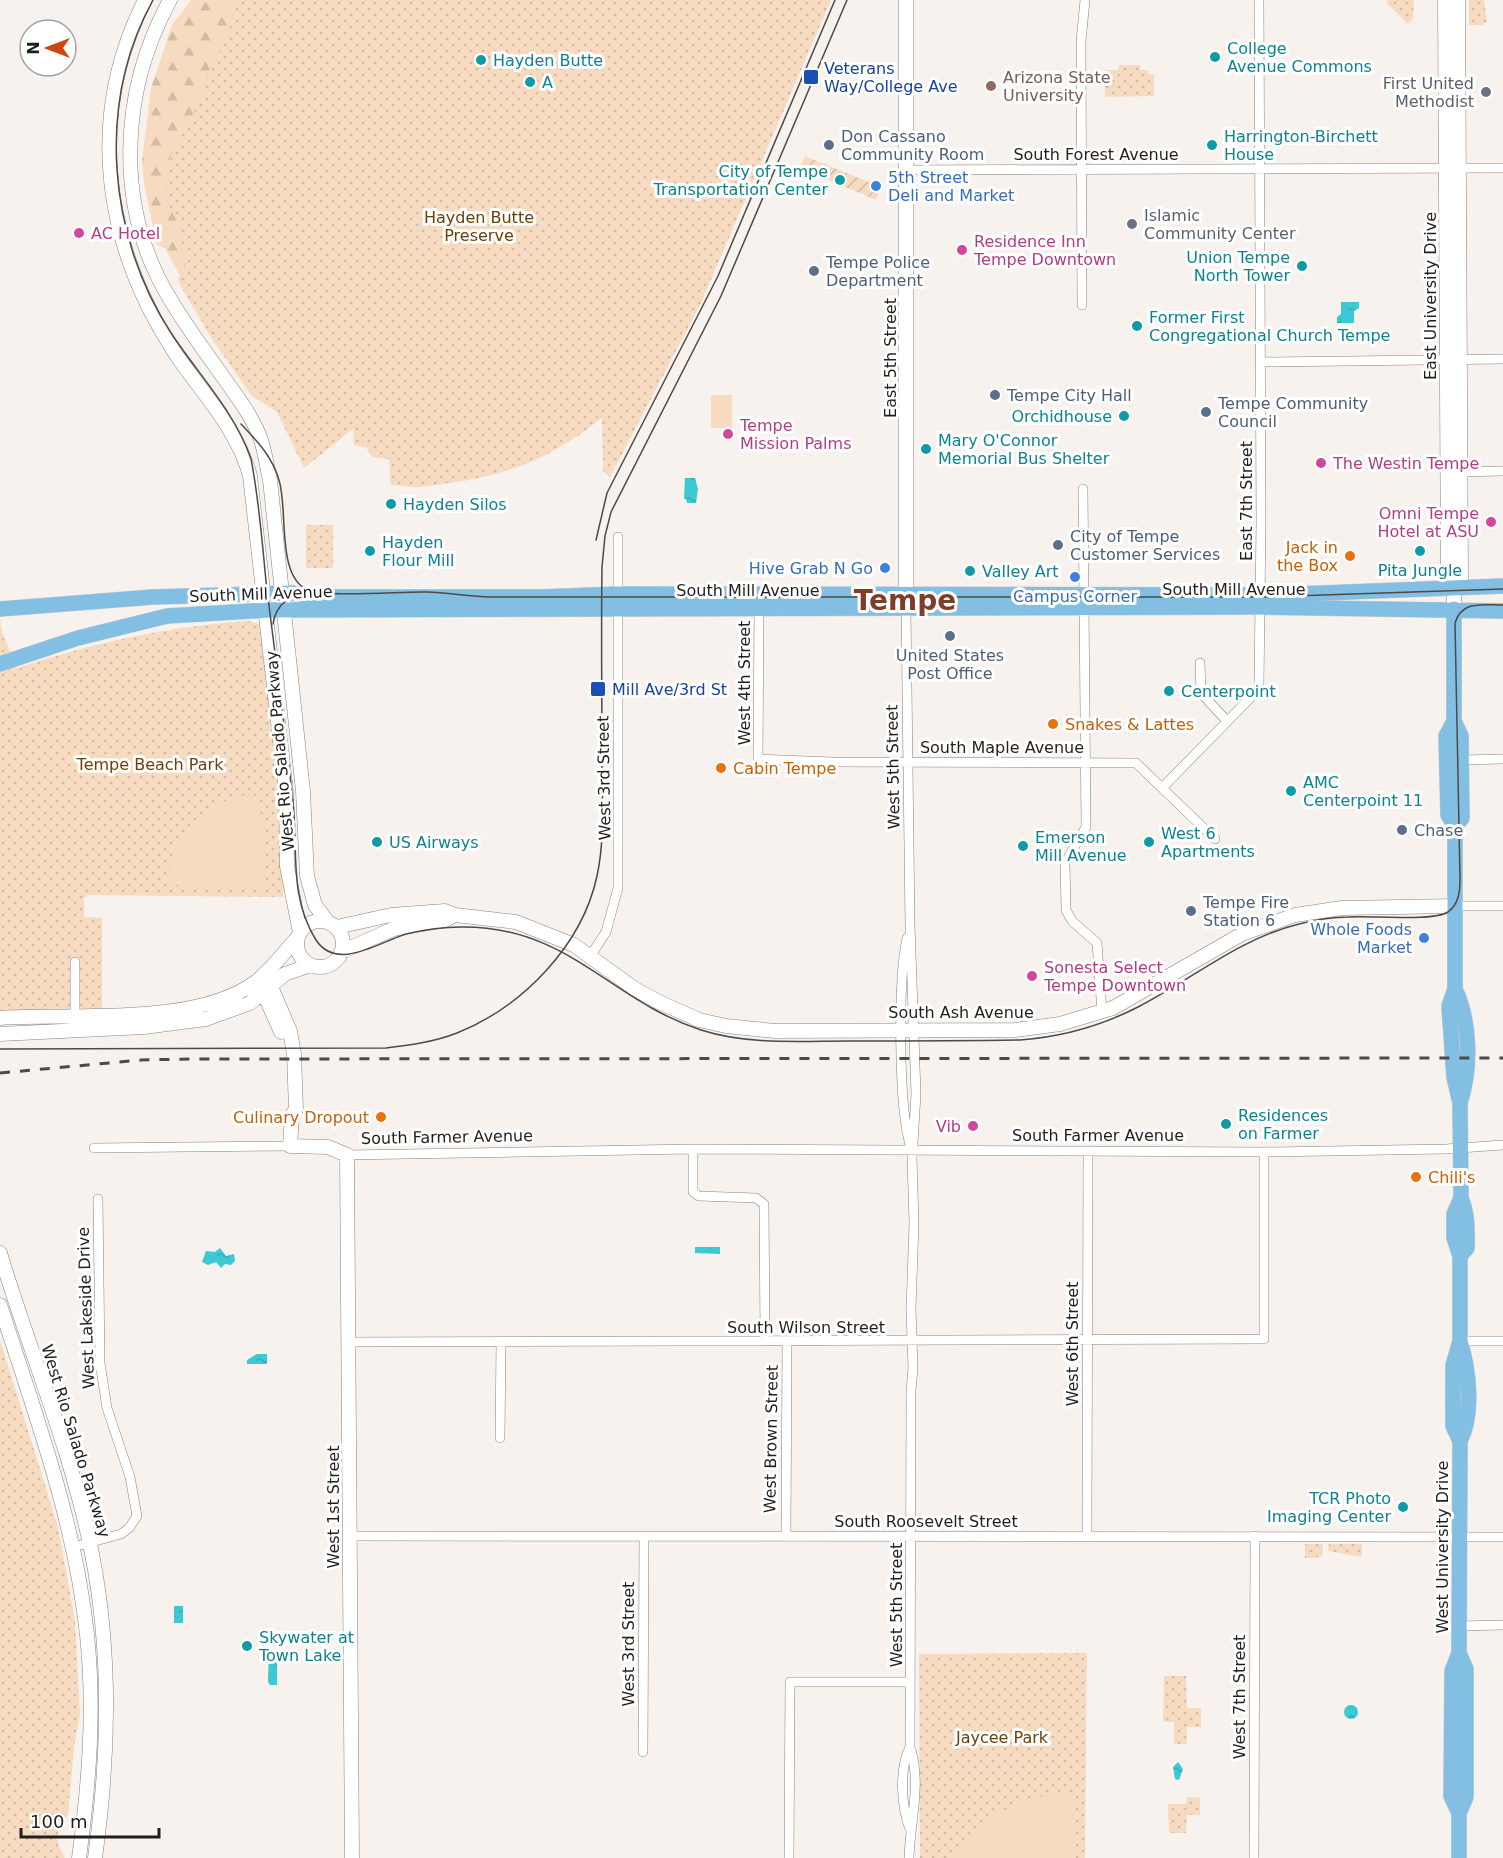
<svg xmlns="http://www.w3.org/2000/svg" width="1503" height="1858" font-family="'DejaVu Sans',sans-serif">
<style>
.grass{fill:url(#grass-dots)}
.forest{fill:url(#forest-firs)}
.garden{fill:url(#garden-furrows)}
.pitch{fill:#f6dbc0}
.water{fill:url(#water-ripples)}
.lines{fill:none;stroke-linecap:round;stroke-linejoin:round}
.street-casing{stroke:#88837f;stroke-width:10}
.secondary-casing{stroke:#88837f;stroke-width:15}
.primary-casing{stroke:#cececd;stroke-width:16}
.street{stroke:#fff;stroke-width:9}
.secondary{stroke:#fff;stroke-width:14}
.primary{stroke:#82bfe3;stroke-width:15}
.tram{stroke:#4d4a48;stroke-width:1.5}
.rail{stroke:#4d4a48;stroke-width:3;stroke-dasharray:10 10;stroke-linecap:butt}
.culture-dot{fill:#0f9aa8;stroke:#fff;stroke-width:2}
.transit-dot{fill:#1a4fb4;stroke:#fff;stroke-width:2}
.education-dot{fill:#8d6e63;stroke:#fff;stroke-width:2}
.worship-dot{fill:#6b7280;stroke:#fff;stroke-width:2}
.service-dot{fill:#5c6f8a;stroke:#fff;stroke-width:2}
.shop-dot{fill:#3f7fe0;stroke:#fff;stroke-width:2}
.hotel-dot{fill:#d1479c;stroke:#fff;stroke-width:2}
.food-dot{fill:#e8710a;stroke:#fff;stroke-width:2}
.labels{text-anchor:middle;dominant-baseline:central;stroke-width:6;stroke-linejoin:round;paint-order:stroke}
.culture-label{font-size:16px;fill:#0d838f;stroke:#fff;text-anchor:start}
.transit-label{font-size:16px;fill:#164399;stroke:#fff;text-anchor:start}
.education-label{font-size:16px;fill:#785e54;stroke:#fff;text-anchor:start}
.worship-label{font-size:16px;fill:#5b616d;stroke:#fff;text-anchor:end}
.service-label{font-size:16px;fill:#4e5e75;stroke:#fff;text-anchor:start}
.street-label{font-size:16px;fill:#211f1d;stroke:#fff}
.shop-label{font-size:16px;fill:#366cbe;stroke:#fff;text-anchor:end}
.park-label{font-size:16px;fill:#6b4007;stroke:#fff}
.hotel-label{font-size:16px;fill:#b23c85;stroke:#fff;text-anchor:start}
.food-label{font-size:16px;fill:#c56008;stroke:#fff;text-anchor:start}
.town-label{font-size:28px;font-weight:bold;fill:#803c26;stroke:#fff}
</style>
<defs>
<pattern id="grass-dots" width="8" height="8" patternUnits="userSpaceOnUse" patternTransform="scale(1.5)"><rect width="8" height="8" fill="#f6dbc0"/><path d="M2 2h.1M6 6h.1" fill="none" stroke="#d3bca5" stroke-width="1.8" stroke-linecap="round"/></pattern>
<pattern id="forest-firs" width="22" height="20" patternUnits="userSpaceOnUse" patternTransform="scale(1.5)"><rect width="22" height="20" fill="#f6dbc0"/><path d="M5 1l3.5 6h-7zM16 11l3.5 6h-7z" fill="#d3bca5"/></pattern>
<pattern id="garden-furrows" width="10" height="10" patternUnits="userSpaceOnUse" patternTransform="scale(1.5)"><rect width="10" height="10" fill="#f6dbc0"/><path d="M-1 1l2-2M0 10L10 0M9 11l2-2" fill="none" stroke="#d3bca5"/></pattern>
<pattern id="water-ripples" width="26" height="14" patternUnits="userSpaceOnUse" patternTransform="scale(1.5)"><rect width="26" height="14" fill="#3cc9d3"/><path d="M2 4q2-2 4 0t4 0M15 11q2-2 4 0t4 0" fill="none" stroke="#34acb5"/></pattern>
</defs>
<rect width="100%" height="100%" fill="#f7f2ed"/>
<!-- grass -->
<path class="grass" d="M193,0H831L701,303L610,477L603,471L602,418C542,466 494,479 419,487C410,488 400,485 391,485L389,459L372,457L366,447L354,445L353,429L304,468L277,412L252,396L212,339L180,285L178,278L181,275L148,185Z
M1387,0H1414L1413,18L1408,24L1387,3Z
M1469,0H1484L1487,21L1483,25H1469Z
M1119,65H1140V70H1148V74H1154V96L1105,97L1104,70H1118Z
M306,525H333V568H306Z
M0,618L2,632L17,668C94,643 169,626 249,621L261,625L282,788L283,897L87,895L84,899V917L102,918V1010L0,1014Z
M0,1340L58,1527L75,1621L80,1714L74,1747L68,1815L58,1829V1844L65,1858H0Z
M1305,1544H1323L1322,1557L1305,1558Z
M1329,1544H1362V1557L1328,1551Z
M1087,1653L1085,1858H920L919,1654Z
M1164,1676H1186L1187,1708H1201V1727H1187V1744H1174V1722H1163Z
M1187,1797L1200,1798V1815H1187L1186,1833H1169L1168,1804H1186Z"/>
<!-- forest -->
<path class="forest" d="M191,0H233L232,15L222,46L208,73L202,97L169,159L165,194L167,203L178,223L180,246L185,251V265L180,276L165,248L157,245L144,184L142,161L151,88L172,25Z"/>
<!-- garden -->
<path class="garden" d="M805,156L881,187L876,200L800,168Z"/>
<!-- pitch -->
<path class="pitch" d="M711,395H732V428H711Z
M245,795H255L263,821L264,885L258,890H194L169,883C171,835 199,805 245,795Z
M1044,1796H1072L1073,1858H955C979,1822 1001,1806 1044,1796Z"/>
<!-- water -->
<path class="water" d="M1341,302H1359V308L1354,311V323H1337V317L1341,314Z
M685,478H695L698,489L696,503H687L686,499H684Z
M695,1247H720V1254L695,1253Z
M220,1248L226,1256L234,1254L235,1261L231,1265L225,1264L221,1268L216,1262L208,1265L202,1262L206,1251L215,1252Z
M257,1354H267V1364H247V1360Z
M174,1606H183V1623H174Z
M269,1650H277V1685H270L268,1682Z
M1344 1712a7 7 0 1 1 14 0a7 7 0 1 1-14 0Z
M1178,1762L1183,1769L1179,1780L1175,1779L1173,1767Z"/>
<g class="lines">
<defs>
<path id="street" d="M905,170L1503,168
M1082,305L1081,41L1085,0
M1261,362L1503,359
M1460,472L1503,471
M1083,489L1086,827L1065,863L1066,910L1072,921L1097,943L1102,1012
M759,608L758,759L833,762L1136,763L1215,839
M906,608L910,925L916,1094L912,1159L914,1223L911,1309L913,1368L911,1391L910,1747C922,1783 910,1821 909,1858
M1200,663L1201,693L1226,720
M1462,760L1503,759
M1163,787L1256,692L1259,685L1261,522L1259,0
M1455,906H1503
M907,938C898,980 898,1108 911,1148
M591,955L606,932L618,888V537
M75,1020V962
M94,1148L290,1146
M693,1149V1192L699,1196L756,1198L764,1204L765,1341
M347,1155L693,1149L1264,1152L1446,1149L1503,1145
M1460,1341H1503
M349,1342L1264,1339V1152
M500,1438L501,1342
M349,1536L1503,1537
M1087,1536L1088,1152
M786,1537L787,1341
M73,1547L121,1534L129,1528L137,1516L130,1477L107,1408L100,1363L98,1199
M1459,1626L1503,1625
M643,1752L644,1537
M910,1829C901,1806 899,1769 910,1747
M789,1858L790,1682H910
M1254,1858L1255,1536"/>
<path id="secondary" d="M145,0C84,121 105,249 179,359C205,396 238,431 250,476L286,792L287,866L300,933
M170,0C120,92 114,207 170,299C186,326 205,352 224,378C237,397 253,417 261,440C265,452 267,467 270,480L303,791L307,876L315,905L327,921
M1445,0L1448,580L1454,589
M906,604V0
M1454,609V589L1461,579L1458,0
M297 944a23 23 0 1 1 46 0a23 23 0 1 1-46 0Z
M337,927L391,915L445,911L455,915L516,922L574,945L635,989L659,1002L699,1020L726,1026L775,1031L1015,1030L1060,1024L1113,1008L1242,934L1295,915L1342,908L1455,906
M341,952L393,929L445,920L455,915
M261,987L281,1032
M271,987L290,1031L294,1054L296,1109L292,1115L290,1146L328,1147L347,1155L352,1858
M0,1018C73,1013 197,1027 257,981C273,968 284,952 298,937
M0,1034L144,1027L206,1019L250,1003L285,974L311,965
M0,1253C30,1353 72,1451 92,1554C112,1655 109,1757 95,1858
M0,1305C35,1413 75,1521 87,1635C95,1710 89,1784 79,1858"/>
<path id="primary" d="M0,609L153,597L293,593L309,597H541L618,594L1270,595L1503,586
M1454,609V721L1446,736L1448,815L1455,826V989L1449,1006L1454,1077L1460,1103L1461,1198L1454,1214V1238L1460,1256V1341L1453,1365V1426L1460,1441L1459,1653L1452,1671L1451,1796L1459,1813
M0,664L78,638L167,616L270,610L1249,607L1503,611
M1454,721L1461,736L1462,818L1455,826
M1455,989C1471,1023 1471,1069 1460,1103
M1460,1256L1467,1248C1467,1229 1468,1215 1461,1198
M1460,1341C1469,1370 1474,1414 1460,1441
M1459,1858V1813L1466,1797V1669L1459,1653"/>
</defs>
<!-- street casing -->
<use href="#street" class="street-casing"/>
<!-- secondary casing -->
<use href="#secondary" class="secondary-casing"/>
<!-- primary casing -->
<use href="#primary" class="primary-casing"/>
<!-- street -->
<use href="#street" class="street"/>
<!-- secondary -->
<use href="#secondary" class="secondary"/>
<!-- primary -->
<use href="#primary" class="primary"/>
<!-- tram -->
<path class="tram" d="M153,0C96,104 108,236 171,333C198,374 235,412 251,459C259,499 262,541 266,581C275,655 285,728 293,802C298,850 289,897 316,940C337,972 379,942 406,934C423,930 442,927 461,927C569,926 609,1000 701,1030C748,1045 799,1041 848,1041C905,1041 963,1041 1020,1040C1061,1037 1101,1026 1138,1007C1193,979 1238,939 1299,924C1315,920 1332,917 1348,917C1370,915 1432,922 1448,912C1459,904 1460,891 1460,879L1455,623C1462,600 1483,605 1503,605
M241,424C257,441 272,456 279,480C288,508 277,571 304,588C322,599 401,591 427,592C448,593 469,596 491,597H1261L1503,589
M596,540L607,493L718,276L835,0
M273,624C276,603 292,593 313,593
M0,1049L386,1048C410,1045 434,1042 457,1033C522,1007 582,946 597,876C605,839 602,800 602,762C602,697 601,632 602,567L605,536L611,512L721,296L847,0"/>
<!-- rail -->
<path class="rail" d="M0,1073L141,1060L190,1059L1503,1058"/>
</g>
<!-- markers -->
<g class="culture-dot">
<circle cx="1215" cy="57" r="6"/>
<circle cx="481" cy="60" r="6"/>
<circle cx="530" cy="82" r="6"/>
<circle cx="1212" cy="145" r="6"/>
<circle cx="840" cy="180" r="6"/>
<circle cx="1302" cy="266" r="6"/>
<circle cx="1137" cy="326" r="6"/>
<circle cx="1124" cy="416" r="6"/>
<circle cx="926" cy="449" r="6"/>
<circle cx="391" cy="504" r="6"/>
<circle cx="370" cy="551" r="6"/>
<circle cx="1420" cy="551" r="6"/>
<circle cx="970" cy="571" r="6"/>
<circle cx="1169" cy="691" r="6"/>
<circle cx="1291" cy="791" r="6"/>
<circle cx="377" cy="842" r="6"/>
<circle cx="1149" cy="842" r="6"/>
<circle cx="1023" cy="846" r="6"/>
<circle cx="1226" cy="1124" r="6"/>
<circle cx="1403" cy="1507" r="6"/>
<circle cx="247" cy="1646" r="6"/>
</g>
<g class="transit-dot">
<rect x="803" y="69" width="16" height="16" rx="3"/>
<rect x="590" y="681" width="16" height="16" rx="3"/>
</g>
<circle class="education-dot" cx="991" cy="86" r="6"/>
<g class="worship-dot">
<circle cx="1486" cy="92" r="6"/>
<circle cx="1132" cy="224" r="6"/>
</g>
<g class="service-dot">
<circle cx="829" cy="145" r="6"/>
<circle cx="814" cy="271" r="6"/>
<circle cx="995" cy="395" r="6"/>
<circle cx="1206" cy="412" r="6"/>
<circle cx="1058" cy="545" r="6"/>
<circle cx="950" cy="636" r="6"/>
<circle cx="1402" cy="830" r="6"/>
<circle cx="1191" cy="911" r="6"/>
</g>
<g class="shop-dot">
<circle cx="876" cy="186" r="6"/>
<circle cx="885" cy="568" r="6"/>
<circle cx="1075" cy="577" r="6"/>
<circle cx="1424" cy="938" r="6"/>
</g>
<g class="hotel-dot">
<circle cx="79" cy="233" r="6"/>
<circle cx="962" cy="250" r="6"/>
<circle cx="728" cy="434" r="6"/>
<circle cx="1321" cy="463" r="6"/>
<circle cx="1491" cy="522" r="6"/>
<circle cx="1032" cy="976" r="6"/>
<circle cx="973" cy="1126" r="6"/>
</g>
<g class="food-dot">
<circle cx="1350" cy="556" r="6"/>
<circle cx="1053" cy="724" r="6"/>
<circle cx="721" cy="768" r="6"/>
<circle cx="381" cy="1117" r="6"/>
<circle cx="1416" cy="1177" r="6"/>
</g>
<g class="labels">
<!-- culture labels -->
<g class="culture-label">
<text x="1227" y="48">College<tspan x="1227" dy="18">Avenue Commons</tspan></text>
<text x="493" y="60">Hayden Butte</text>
<text x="542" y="82">A</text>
<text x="1224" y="136">Harrington-Birchett<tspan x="1224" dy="18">House</tspan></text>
<text x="828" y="171" text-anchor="end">City of Tempe<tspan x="828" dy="18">Transportation Center</tspan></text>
<text x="1290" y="257" text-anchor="end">Union Tempe<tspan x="1290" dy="18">North Tower</tspan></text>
<text x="1149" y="317">Former First<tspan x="1149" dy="18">Congregational Church Tempe</tspan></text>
<text x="1112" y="416" text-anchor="end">Orchidhouse</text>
<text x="938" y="440">Mary O'Connor<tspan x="938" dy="18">Memorial Bus Shelter</tspan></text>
<text x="403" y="504">Hayden Silos</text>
<text x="382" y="542">Hayden<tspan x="382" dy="18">Flour Mill</tspan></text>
<text x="1420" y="570" text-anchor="middle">Pita Jungle</text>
<text x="982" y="571">Valley Art</text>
<text x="1181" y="691">Centerpoint</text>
<text x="1303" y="782">AMC<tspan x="1303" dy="18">Centerpoint 11</tspan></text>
<text x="1161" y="833">West 6<tspan x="1161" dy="18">Apartments</tspan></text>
<text x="1035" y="837">Emerson<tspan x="1035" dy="18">Mill Avenue</tspan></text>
<text x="389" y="842">US Airways</text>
<text x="1238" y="1115">Residences<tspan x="1238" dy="18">on Farmer</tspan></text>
<text x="1391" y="1498" text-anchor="end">TCR Photo<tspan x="1391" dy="18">Imaging Center</tspan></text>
<text x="259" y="1637">Skywater at<tspan x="259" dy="18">Town Lake</tspan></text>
</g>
<!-- transit labels -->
<g class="transit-label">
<text x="824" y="68">Veterans<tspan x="824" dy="18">Way/College Ave</tspan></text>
<text x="612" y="689">Mill Ave/3rd St</text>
</g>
<!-- education labels -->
<g class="education-label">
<text x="1003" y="77">Arizona State<tspan x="1003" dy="18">University</tspan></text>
</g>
<!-- worship labels -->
<g class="worship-label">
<text x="1474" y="83">First United<tspan x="1474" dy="18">Methodist</tspan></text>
<text x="1144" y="215" text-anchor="start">Islamic<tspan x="1144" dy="18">Community Center</tspan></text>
</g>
<!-- service labels -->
<g class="service-label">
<text x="841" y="136">Don Cassano<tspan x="841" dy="18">Community Room</tspan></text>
<text x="826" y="262">Tempe Police<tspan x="826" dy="18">Department</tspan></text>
<text x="1007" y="395">Tempe City Hall</text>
<text x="1218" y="403">Tempe Community<tspan x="1218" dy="18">Council</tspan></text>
<text x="1070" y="536">City of Tempe<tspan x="1070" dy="18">Customer Services</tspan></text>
<text x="950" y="655" text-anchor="middle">United States<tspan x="950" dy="18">Post Office</tspan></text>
<text x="1414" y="830">Chase</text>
<text x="1203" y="902">Tempe Fire<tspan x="1203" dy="18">Station 6</tspan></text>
</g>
<!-- street labels -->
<g class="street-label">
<text x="1096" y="154">South Forest Avenue</text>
<text transform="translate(1430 296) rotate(-90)">East University Drive</text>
<text transform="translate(890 358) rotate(-90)">East 5th Street</text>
<text transform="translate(1246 501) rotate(-90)">East 7th Street</text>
<text x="1234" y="589">South Mill Avenue</text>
<text x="748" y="590">South Mill Avenue</text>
<text transform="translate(261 594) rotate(-2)">South Mill Avenue</text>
<text transform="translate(744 683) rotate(-90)">West 4th Street</text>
<text x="1002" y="747">South Maple Avenue</text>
<text transform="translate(280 751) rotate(-95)">West Rio Salado Parkway</text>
<text transform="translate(893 767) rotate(-91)">West 5th Street</text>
<text transform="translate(604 778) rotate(-91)">West 3rd Street</text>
<text x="961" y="1012">South Ash Avenue</text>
<text x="1098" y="1135">South Farmer Avenue</text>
<text transform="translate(447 1137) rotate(-1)">South Farmer Avenue</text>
<text transform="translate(86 1308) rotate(-92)">West Lakeside Drive</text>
<text x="806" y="1327">South Wilson Street</text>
<text transform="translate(1072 1344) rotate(-90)">West 6th Street</text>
<text transform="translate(771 1439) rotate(-89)">West Brown Street</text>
<text transform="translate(76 1441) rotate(73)">West Rio Salado Parkway</text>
<text transform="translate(333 1507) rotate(-90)">West 1st Street</text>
<text x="926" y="1521">South Roosevelt Street</text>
<text transform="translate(1442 1547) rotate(-90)">West University Drive</text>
<text transform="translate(896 1605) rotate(-90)">West 5th Street</text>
<text transform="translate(628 1644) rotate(-90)">West 3rd Street</text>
<text transform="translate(1239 1697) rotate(-90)">West 7th Street</text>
</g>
<!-- shop labels -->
<g class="shop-label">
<text x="888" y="177" text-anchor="start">5th Street<tspan x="888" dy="18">Deli and Market</tspan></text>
<text x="873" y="568">Hive Grab N Go</text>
<text x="1075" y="596" text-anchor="middle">Campus Corner</text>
<text x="1412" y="929">Whole Foods<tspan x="1412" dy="18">Market</tspan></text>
</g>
<!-- park labels -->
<g class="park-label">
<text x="479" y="217">Hayden Butte<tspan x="479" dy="18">Preserve</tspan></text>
<text x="150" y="764">Tempe Beach Park</text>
<text x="1002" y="1737">Jaycee Park</text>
</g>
<!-- hotel labels -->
<g class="hotel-label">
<text x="91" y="233">AC Hotel</text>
<text x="974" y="241">Residence Inn<tspan x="974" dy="18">Tempe Downtown</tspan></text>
<text x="740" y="425">Tempe<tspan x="740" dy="18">Mission Palms</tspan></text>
<text x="1333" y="463">The Westin Tempe</text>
<text x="1479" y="513" text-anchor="end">Omni Tempe<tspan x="1479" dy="18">Hotel at ASU</tspan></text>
<text x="1044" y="967">Sonesta Select<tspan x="1044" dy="18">Tempe Downtown</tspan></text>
<text x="961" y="1126" text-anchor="end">Vib</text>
</g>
<!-- food labels -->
<g class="food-label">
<text x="1338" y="547" text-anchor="end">Jack in<tspan x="1338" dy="18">the Box</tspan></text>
<text x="1065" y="724">Snakes &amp; Lattes</text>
<text x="733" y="768">Cabin Tempe</text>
<text x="369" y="1117" text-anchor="end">Culinary Dropout</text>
<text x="1428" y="1177">Chili's</text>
</g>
<!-- town labels -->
<g class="town-label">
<text x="905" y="600">Tempe</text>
</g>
</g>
<!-- north arrow -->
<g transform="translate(48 48) rotate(270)"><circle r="28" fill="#ffffff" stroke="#a6a5a5" stroke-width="1.5"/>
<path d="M0-4.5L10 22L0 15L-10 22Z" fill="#cc460f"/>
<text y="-9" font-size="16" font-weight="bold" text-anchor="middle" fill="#211f1d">N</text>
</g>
<!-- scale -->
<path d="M21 1828v9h138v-9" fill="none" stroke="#211f1d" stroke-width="3"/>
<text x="30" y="1828" font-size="18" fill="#211f1d" stroke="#ffffff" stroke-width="4.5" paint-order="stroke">100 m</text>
</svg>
